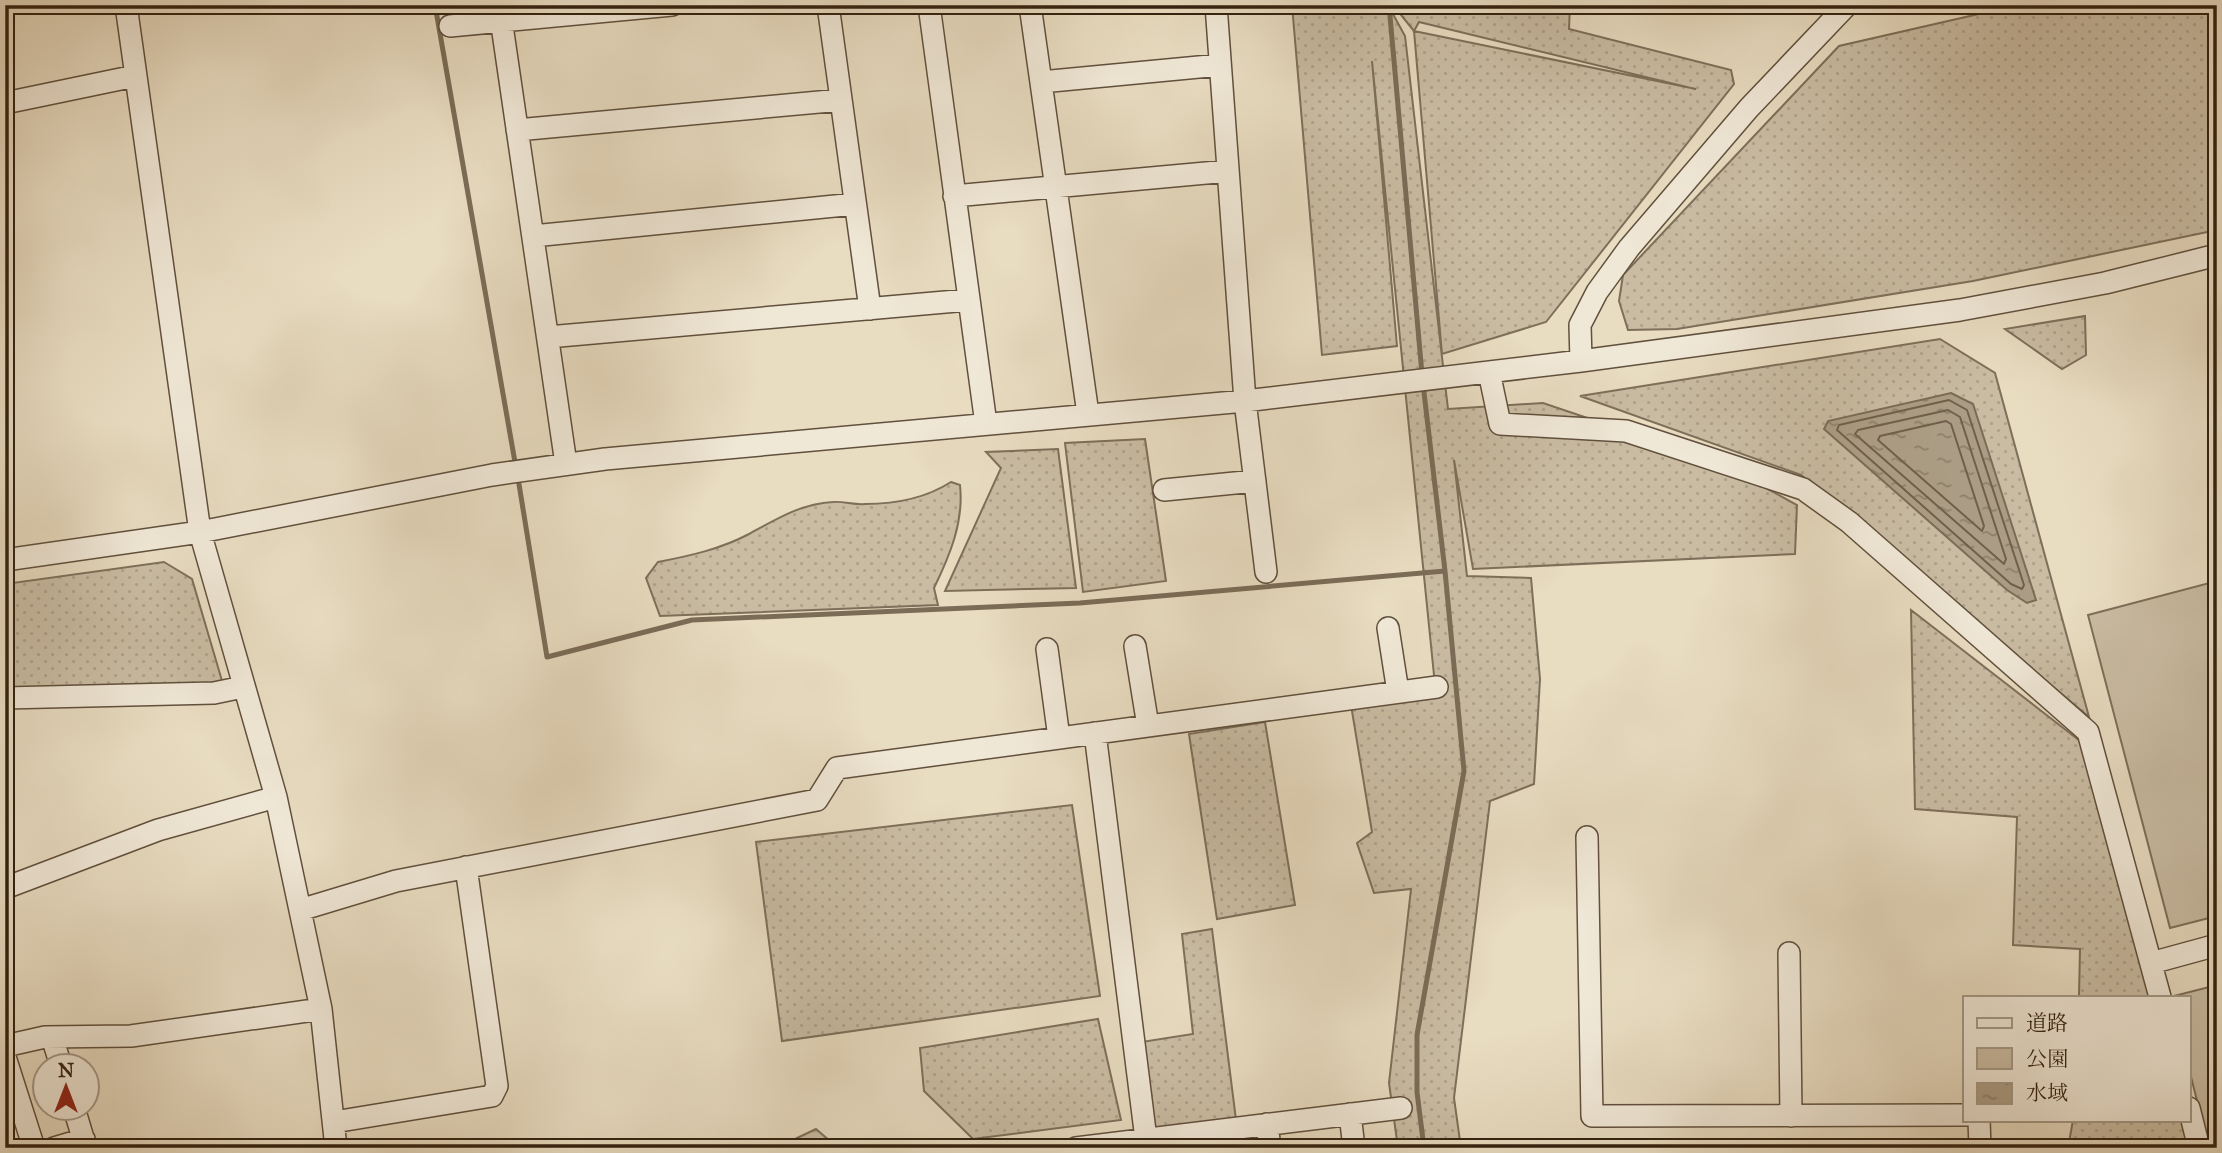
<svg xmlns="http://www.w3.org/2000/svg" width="2222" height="1153" font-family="'IM FELL Great Primer','Noto Serif JP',serif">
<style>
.grass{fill:url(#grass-dots);stroke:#7e6f5a;stroke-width:2;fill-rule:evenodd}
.forest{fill:url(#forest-firs);stroke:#7e6f5a;stroke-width:2}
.park{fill:#c9bca3;stroke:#7e6f5a;stroke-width:2}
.water{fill:url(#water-ripples);stroke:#7b6c57;stroke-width:2}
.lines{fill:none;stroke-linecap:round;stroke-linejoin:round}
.shore{stroke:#70604b;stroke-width:2}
.stream{stroke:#7b6c57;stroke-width:5}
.minor-casing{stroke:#61503d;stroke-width:24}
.minor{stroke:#f0e8d7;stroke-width:21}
</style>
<defs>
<pattern id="grass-dots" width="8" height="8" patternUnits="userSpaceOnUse" patternTransform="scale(1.75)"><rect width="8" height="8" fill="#c9bca3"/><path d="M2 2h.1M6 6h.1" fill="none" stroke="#ada18b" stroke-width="1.8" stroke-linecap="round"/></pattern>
<pattern id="forest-firs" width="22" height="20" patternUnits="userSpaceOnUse" patternTransform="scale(1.75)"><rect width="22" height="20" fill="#c9bca3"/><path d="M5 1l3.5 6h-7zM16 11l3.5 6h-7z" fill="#ada18b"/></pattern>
<pattern id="water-ripples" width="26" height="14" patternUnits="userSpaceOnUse" patternTransform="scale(1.75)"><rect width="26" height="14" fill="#ab9d85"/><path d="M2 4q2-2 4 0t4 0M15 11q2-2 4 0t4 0" fill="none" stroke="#8c806b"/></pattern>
</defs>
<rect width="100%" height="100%" fill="#e8dcc1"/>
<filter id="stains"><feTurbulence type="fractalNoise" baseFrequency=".00286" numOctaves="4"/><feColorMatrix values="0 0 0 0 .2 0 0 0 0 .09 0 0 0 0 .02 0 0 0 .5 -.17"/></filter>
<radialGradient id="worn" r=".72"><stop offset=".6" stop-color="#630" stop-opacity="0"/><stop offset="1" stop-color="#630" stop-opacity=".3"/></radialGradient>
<!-- grass -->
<path class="grass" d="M1292,5H1388L1405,36L1448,409L1543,403L1638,435L1764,487L1797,505L1795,554L1473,569L1454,460L1467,576L1531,578L1540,679L1534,784L1490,801L1454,1098L1461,1148H1398L1389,1083L1411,889L1374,893L1357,843L1372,832L1350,699L1436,695L1372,61L1397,346L1322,355Z
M1393,5H1570L1569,29L1731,70L1734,84L1546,322L1442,354L1414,31ZM1419,22L1695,89H1696L1414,31Z
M2018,5H2217V230L1973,281L1677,329L1628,330L1619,301L1623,275L1839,46Z
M2085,316L2086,355L2062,369L2005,329Z
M1940,339L1995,373L2089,717L1801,475L1580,396Z
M1145,439L1166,581L1083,592L1065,443Z
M1058,449L1076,588L945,591L1001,468L986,452Z
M951,482L960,485C964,522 950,555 934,588L938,605L660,616L646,578L658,562C689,556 721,549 749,534C777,519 800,504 833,502C843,501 854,505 865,504C895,504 926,498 951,482Z
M164,562L192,579L225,691L5,697V584Z
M1911,610L2080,741L2150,997H2079L2080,949L2013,945L2017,817L1915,809Z
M1265,722L1295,905L1217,919L1189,734Z
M1072,805L1100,996L782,1041L756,842Z
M1212,929L1236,1120L1150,1132L1135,1043L1193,1034L1182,934Z
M1098,1019L1121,1120L973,1139L924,1091L920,1048Z
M2073,1120H2183L2190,1148H2068Z"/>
<!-- forest -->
<path class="forest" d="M816,1129L838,1148H776Z"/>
<!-- park -->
<path class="park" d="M2217,581V916L2170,928L2088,615Z
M2217,985V1148H2209L2189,1069V997H2170Z"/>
<!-- water -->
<path class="water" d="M1951,393L1973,404L2036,600L2027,603L2007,590L1824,429L1828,421Z"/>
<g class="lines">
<!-- shore -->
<path class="shore" d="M1949,400L1967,410L2024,585L2022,589L2011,584L1837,430L1839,425Z
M1948,410L1960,417L2006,559L2004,564L1855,434L1858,430Z
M1946,421L1951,424L1984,526L1982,531L1878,440L1880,436Z"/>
<!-- stream -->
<path class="stream" d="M435,5L516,468
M1389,5L1422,374
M1423,384L1445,571L1464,771L1417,1035V1092L1424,1148
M518,478L547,657L692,620L1080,603L1445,571"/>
<defs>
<path id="minor" d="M126,5L200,532L276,797L321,1009L336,1148
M499,5L566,464
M828,5L870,309
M929,5L986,424
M1030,5L1088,414
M1216,5L1245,401L1266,572
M450,26L672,5
M1041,82L1220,65
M5,103L135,76
M517,130L841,100
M954,196L1228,171
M533,236L855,204
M548,337L968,300
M1581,361L1580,325L1597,292L1629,248L1749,108L1847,5
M1489,372L1500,424L1626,431L1803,489L1849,522L2088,732L2160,997
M1164,490L1255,481
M5,560L200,532L492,475L605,459L1245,401L1581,361L1960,310L2105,283L2217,255
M1388,628L1398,692
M1135,646L1148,726
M1047,649L1059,738
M5,698L214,693L243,687
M1095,733L1146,1139
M1587,837L1592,1116L1965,1115
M5,888L158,830L276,797
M300,910L396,881L817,800L837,768L1437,687
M1789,953L1791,1116
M2151,963L2217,945
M52,1037L61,1066
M5,1046L45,1037L131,1036L321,1009
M5,1057L34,1148
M74,1108L86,1148
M2189,1108L2199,1148
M1350,1114L1354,1148
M1979,1120L1980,1148
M334,1122L492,1096L497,1086L466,867
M1267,1124L1270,1148
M54,1148L84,1139
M1076,1148L1401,1108"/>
</defs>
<!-- minor casing -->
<use href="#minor" class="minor-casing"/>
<!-- minor -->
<use href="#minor" class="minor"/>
</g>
<!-- margin -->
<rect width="2222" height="1153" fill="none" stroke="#e8dcc1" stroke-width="28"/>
<rect x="7" y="7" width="2208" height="1139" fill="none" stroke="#342211" stroke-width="3.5"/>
<rect x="14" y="14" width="2194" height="1125" fill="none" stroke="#342211" stroke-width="2"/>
<!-- legend -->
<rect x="1963" y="996" width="228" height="126" fill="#f0e8d7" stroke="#a59988" stroke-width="2"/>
<rect x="1977" y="1018" width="35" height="10" fill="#f0e8d7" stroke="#a59988" stroke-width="2"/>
<text x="2026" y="1030" font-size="21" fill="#342211">道路</text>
<rect x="1977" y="1048" width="35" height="21" fill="#c9bca3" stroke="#a59988" stroke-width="2"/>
<text x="2026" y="1066" font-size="21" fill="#342211">公園</text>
<rect x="1977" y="1083" width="35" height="21" fill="url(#water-ripples)" stroke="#a59988" stroke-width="2"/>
<text x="2026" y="1100" font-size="21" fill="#342211">水域</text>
<!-- north arrow -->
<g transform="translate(66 1087)"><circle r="33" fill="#f0e8d7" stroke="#a59988" stroke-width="2"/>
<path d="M0-5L12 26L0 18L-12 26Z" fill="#8f2418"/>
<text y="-10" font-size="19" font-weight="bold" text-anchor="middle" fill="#342211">N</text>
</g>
<rect width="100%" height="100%" filter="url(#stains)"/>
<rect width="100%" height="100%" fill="url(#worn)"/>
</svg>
